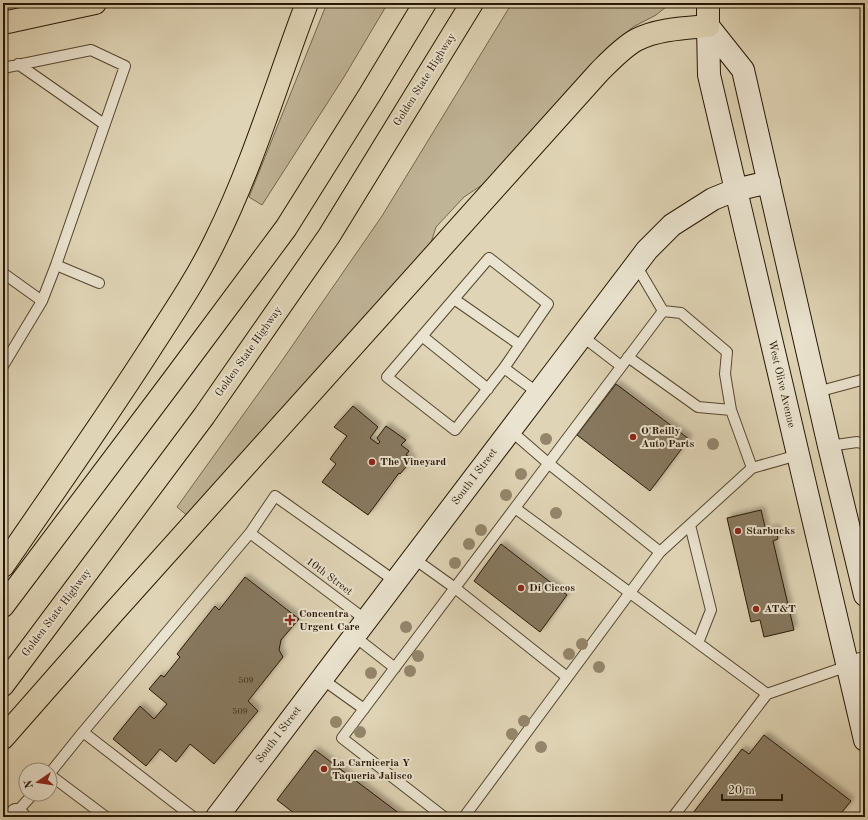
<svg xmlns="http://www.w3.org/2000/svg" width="868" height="820" font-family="'Old Standard TT',serif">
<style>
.green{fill:#c0b497;stroke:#74664e}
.building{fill:#877960;stroke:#281704;filter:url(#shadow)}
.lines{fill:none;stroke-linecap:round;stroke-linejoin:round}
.lane-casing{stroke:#564630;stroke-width:12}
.street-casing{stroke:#564630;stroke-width:22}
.secondary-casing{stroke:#281704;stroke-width:24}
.primary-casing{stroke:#281704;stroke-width:24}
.highway-casing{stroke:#281704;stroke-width:24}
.lane{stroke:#eae3cf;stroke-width:10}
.street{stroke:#eae3cf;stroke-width:20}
.secondary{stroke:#eae3cf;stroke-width:22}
.primary{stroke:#dfd4b5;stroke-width:22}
.highway{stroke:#dfd4b5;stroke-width:22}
.tree{fill:#94866c}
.poi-dot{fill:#8f2418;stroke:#eae3cf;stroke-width:1.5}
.labels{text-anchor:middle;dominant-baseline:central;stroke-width:4;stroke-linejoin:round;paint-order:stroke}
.number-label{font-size:9px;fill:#40301b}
.street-label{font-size:11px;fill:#281704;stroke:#eae3cf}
.poi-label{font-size:11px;font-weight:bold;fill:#281704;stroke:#eae3cf;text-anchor:start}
</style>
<defs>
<filter id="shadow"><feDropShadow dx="3.5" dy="-3.5" stdDeviation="2" flood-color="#0004"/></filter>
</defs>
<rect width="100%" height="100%" fill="#dfd4b5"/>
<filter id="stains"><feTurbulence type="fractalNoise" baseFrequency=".005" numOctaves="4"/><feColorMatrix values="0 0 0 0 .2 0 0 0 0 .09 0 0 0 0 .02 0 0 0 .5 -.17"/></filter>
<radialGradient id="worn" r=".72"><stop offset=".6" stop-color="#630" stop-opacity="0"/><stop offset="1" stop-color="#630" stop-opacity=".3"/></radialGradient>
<!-- green -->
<path class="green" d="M327,3H388L344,77L262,205L249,197Z
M512,3H671L656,15L633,27L609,48L497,175L464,197L436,227L429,249L189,517L177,507L281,362L382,216Z"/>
<!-- building -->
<path class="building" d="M616,384L689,439L650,491L577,435Z
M353,406L378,427L370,438L378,444L380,442L377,438L386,426L406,440L401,445L409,451L406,455L413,459L400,474L399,473L368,515L322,482L336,464L330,459L347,436L334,427Z
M761,510L766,531L776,528L778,539L773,541L794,630L764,637L760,620L751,622L727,518Z
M501,544L567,595L540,632L474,581Z
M245,577L299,619L281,640L279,650L283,657L248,701L258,711L214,764L190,744L176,762L160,749L146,766L113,739L140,706L154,719L167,704L149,689L161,675L164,677L180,657L177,654L215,606L219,610Z
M764,735L851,801L838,817H690L742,749L749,754Z
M315,750L404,817H299L277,800Z"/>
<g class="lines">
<defs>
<path id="lane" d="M18,64L104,124
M3,68L91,50L125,66L56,265L42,301L3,273
M56,265L99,283
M636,265L663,311
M454,299L520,345
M663,311L681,313L727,352L725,374L731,410L752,468
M422,336L488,389
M582,336L621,366
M628,357L698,407L731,410
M3,366L42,301
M504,368L548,304L489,258L387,377L455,430L504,368L538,393
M817,392L865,379
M510,430L548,463L660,552
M829,446L857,442L865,444
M515,508L767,694
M690,525L711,610L698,643
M413,558L455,588L567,677
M366,620L250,533L275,496L395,581
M354,636L395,668
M322,679L364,709
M83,732L250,533
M50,773L83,732L193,817
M50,775L106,817
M14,815L33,794
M444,817L342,738L663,311
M464,817L660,552L752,468L798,455
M673,817L767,694L848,666"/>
<path id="street" d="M848,666L865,662
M16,814L20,817"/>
<path id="secondary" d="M708,26L709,75L865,740
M708,26L743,70L829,446L865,595
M217,817L647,250L672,225L713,199L735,190L769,182"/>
<path id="primary" d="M708,3V26
M3,23L95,3"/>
<path id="highway" d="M3,566C53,493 104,421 152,346C174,312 197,278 215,241C253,165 277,82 307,3
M3,606L173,380L286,228L370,94L425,3
M3,685L204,416L329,236L472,3
M3,738L113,613L599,72C610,61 622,48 636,40C657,29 685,28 708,26"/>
</defs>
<!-- lane casing -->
<use href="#lane" class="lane-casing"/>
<!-- street casing -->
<use href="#street" class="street-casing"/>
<!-- secondary casing -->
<use href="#secondary" class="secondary-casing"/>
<!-- primary casing -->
<use href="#primary" class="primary-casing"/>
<!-- highway casing -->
<use href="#highway" class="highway-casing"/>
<!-- lane -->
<use href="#lane" class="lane"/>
<!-- street -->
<use href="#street" class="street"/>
<!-- secondary -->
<use href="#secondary" class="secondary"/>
<!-- primary -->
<use href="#primary" class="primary"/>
<!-- highway -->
<use href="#highway" class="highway"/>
</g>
<!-- trees -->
<g class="tree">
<circle cx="546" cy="439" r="6"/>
<circle cx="713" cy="444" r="6"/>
<circle cx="521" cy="474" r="6"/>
<circle cx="506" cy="495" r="6"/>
<circle cx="556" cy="513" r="6"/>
<circle cx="481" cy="530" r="6"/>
<circle cx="469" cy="544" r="6"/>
<circle cx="455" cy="563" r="6"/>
<circle cx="406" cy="627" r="6"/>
<circle cx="582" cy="644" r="6"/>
<circle cx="569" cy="654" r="6"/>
<circle cx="418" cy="656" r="6"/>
<circle cx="599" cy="667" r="6"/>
<circle cx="410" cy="671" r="6"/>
<circle cx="371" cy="673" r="6"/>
<circle cx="524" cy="721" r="6"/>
<circle cx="336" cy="722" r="6"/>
<circle cx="360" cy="732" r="6"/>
<circle cx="512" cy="734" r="6"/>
<circle cx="541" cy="747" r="6"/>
</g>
<!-- markers -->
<g class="poi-dot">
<circle cx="633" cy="437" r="4"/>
<circle cx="372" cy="462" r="4"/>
<circle cx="738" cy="531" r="4"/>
<circle cx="521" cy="588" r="4"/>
<circle cx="756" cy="609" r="4"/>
<path d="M288 614h4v4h4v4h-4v4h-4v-4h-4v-4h4z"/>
<circle cx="324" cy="769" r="4"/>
</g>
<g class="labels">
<!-- number labels -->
<g class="number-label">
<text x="246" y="680">509</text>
<text x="240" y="711">509</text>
</g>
<!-- street labels -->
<g class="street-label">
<text transform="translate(425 80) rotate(-58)">Golden State Highway</text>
<text transform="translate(249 352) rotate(-55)">Golden State Highway</text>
<text transform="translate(781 384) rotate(77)">West Olive Avenue</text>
<text transform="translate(475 477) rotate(-53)">South I Street</text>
<text transform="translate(329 577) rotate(37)">10th Street</text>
<text transform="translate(57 613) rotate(-53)">Golden State Highway</text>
<text transform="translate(279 735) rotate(-53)">South I Street</text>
</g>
<!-- poi labels -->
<g class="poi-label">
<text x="641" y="431">O'Reilly<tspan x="641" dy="13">Auto Parts</tspan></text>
<text x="380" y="462">The Vineyard</text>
<text x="746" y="531">Starbucks</text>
<text x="529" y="588">Di Ciccos</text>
<text x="764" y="609">AT&amp;T</text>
<text x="299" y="614">Concentra<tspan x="299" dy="13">Urgent Care</tspan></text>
<text x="332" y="763">La Carniceria Y<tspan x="332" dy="13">Taqueria Jalisco</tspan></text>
</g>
</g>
<!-- margin -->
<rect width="868" height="820" fill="none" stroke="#dfd4b5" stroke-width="16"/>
<rect x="4" y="4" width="860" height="812" fill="none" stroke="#281704" stroke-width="2"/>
<rect x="8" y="8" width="852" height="804" fill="none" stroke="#281704"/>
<!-- north arrow -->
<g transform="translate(38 782) rotate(257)"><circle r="19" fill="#eae3cf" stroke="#9c917e"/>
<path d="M0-3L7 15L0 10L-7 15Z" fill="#8f2418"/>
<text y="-6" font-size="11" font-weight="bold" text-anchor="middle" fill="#281704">N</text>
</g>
<!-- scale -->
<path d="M722 794v6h60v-6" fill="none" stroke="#281704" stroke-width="2"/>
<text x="728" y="794" font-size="12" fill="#281704" stroke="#eae3cf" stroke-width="3" paint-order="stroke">20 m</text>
<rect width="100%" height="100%" filter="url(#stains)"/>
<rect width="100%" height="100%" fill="url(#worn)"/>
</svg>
